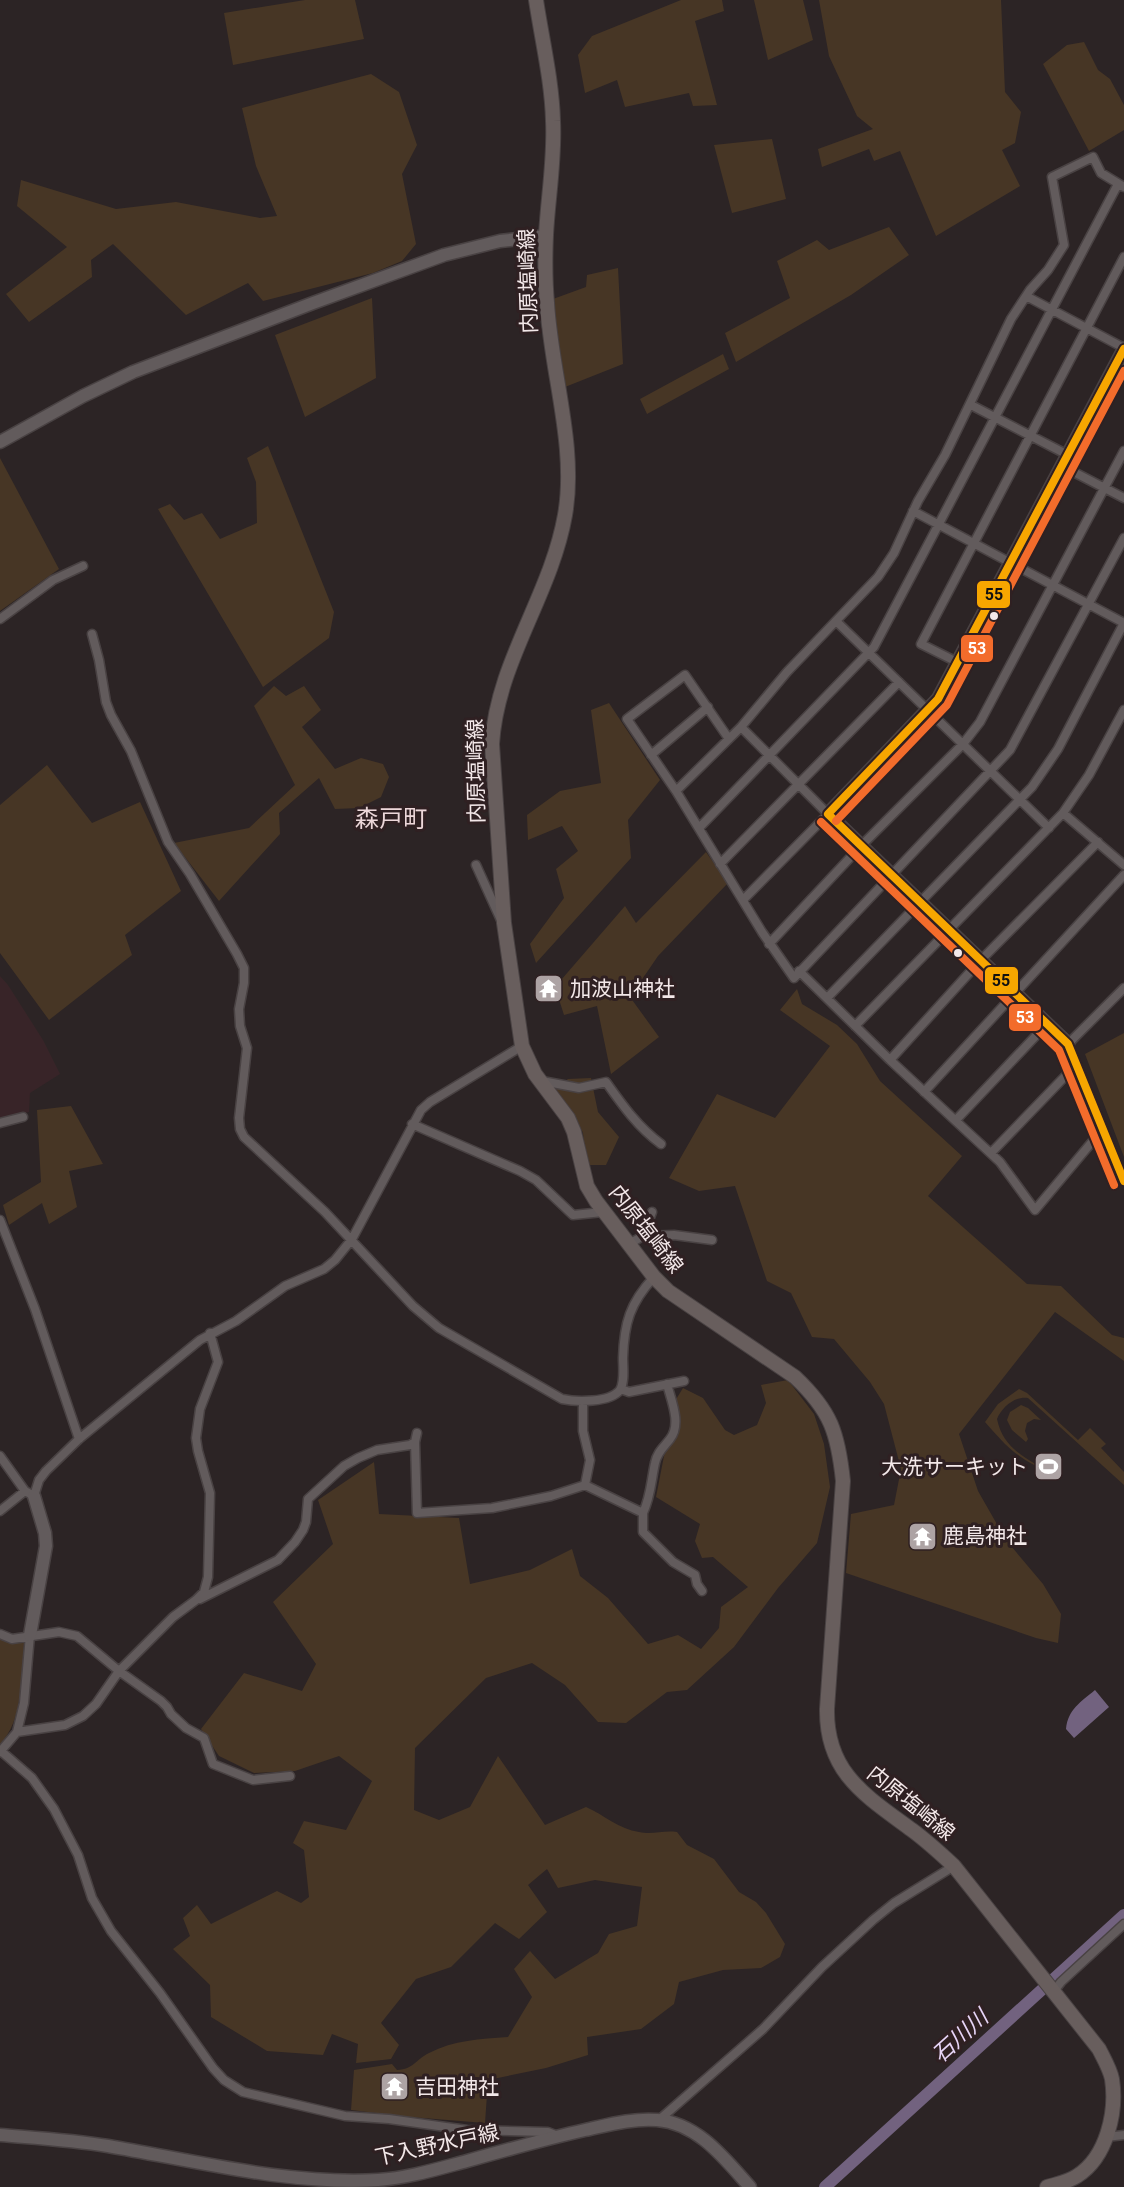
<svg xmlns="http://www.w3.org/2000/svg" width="1124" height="2187" font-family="Roboto,'Noto Sans JP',sans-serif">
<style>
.built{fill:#382428}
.green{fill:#473625}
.water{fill:#72627f}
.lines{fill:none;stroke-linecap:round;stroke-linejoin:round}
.river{stroke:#72627f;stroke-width:12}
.street-casing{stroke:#494243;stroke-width:11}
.secondary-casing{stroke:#494243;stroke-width:15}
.primary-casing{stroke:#494243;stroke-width:16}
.street{stroke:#625b5c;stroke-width:8}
.secondary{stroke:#625b5c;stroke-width:12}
.primary{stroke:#685e5d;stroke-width:14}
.bus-1-casing{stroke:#2f2022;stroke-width:12}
.bus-2-casing{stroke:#2f2022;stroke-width:12}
.bus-1{stroke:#f7a600;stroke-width:8}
.bus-2{stroke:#f36c2b;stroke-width:8}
.bus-dot{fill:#f3e8e9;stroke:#2f2022;stroke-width:2}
.labels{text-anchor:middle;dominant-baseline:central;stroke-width:6;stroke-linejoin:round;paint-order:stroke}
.street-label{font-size:21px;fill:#f3e8e9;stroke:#2f2022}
.poi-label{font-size:21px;fill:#f3e8e9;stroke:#2f2022;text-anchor:start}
.water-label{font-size:22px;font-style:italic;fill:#e7d5f7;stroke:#2f2022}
.quarter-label{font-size:24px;fill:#ecd7d9;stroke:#2f2022}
.line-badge{stroke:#2f2022;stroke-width:2}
.badge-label{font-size:16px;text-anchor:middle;font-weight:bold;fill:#fff}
.pale-badge-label{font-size:16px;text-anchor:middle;font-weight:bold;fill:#111}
</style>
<rect width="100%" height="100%" fill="#2c2425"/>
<!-- built -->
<path class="built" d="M0,976L8,985L43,1040L60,1074L30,1093L29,1112L0,1118Z"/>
<!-- green -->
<path class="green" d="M305,0H355L364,39L233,65L224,13Z
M681,0H722L724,11L695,21L717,105L693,106L689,93L625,107L617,80L585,93L578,55L592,36Z
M754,0H803L813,40L768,60Z
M819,0H1001L1005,92L1021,112L1015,143L1002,150L1020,186L936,236L900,151L874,161L869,149L822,167L818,149L873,129L857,116L829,56Z
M1084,42L1098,70L1110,79L1124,105V130L1089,151L1043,64L1067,45Z
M371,74L399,92L417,145L402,174L416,244L402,261L373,273L263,301L248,283L186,315L113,244L91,260L92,277L29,322L6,294L67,247L17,206L21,180L116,209L176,202L260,218L277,216L256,166L242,108Z
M772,139L786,199L732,213L714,145Z
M889,227L909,255L851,295L736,362L725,333L790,298L777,261L817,240L829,250Z
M618,268L623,364L565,387L551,321L553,299L586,287L587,275Z
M372,298L376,378L305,417L275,335Z
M723,354L729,369L647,414L640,399Z
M268,446L334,612L329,638L263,687L158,509L170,504L184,520L202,513L220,539L257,523L256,482L247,458Z
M0,458L59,569L0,611Z
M274,686L286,696L304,686L321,710L302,727L335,769L361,758L383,764L389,777L381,797L359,808L335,809L319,778L279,813L280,834L219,901L174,843L249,828L295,785L254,706Z
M609,703L660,780L628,820L631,858L536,963L530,944L564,898L556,869L578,851L562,826L528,840L527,815L560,791L601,783L591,710Z
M47,765L92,823L140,802L181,891L125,935L132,955L49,1020L0,953V805Z
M706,852L728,883L658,956L630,997L659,1037L611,1074L597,1006L564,1015L555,987L625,906L636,923Z
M797,989L802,1004L837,1025L857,1044L880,1081L962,1156L928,1196L1027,1284L1061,1286L1112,1335L1124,1338V1361L1055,1312L959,1434L978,1491L1006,1540L1043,1584L1061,1614L1058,1643L1036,1638L846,1573L851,1514L894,1505L901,1469L884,1404L870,1382L834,1339L812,1337L791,1293L767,1281L735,1186L699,1191L669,1178L717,1094L775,1118L830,1046L780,1010Z
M1124,1033V1157L1085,1054Z
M591,1078L598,1112L619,1137L606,1165H586L583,1133L574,1114L555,1088L568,1079Z
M71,1106L103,1164L69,1171L77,1207L49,1224L42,1203L9,1225L3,1205L41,1182L37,1110Z
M788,1380L814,1414L824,1444L830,1487L817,1543L778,1588L734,1647L687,1690L667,1692L626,1723L598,1722L565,1685L532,1663L486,1678L415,1748L414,1810L439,1820L470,1807L498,1756L545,1825L586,1807C604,1815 619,1829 639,1832C653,1835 663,1830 677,1832L687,1845L714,1859L739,1892L756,1902L766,1913L785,1944L780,1957L761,1968L723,1970L679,1982L674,2004L641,2029L587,2037L588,2055L546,2068L488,2080L485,2123L410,2117L351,2110L354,2070L392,2064L397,2070C414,2069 415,2060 429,2053C454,2040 480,2039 508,2037L532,1997L514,1969L530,1951L555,1979L598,1953L609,1934L637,1926L642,1887L595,1880L558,1888L547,1869L528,1885L547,1912L519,1939L495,1923L451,1967L416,1979L381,2023L399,2045L391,2059L356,2063L358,2044L332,2034L323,2055L267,2051L211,2017L210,1985L173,1949L190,1936L183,1918L197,1905L211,1924L277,1891L301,1903L309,1897L304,1850L293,1843L304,1821L346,1830L372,1781L339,1756L295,1771L254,1773L219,1756L201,1729L244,1673L302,1691L316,1664L273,1602L333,1544L318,1500L374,1462L379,1514L459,1518L470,1584L530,1570L572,1549L580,1576L608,1598L648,1644L678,1635L701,1649L719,1628L721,1607L748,1587L713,1557L702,1558L695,1541L700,1524L656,1497L664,1456L677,1429L675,1401L683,1388L703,1398L725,1430L734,1435L757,1425L766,1403L761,1385Z
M1019,1389L1027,1393L1078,1440L1090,1428L1106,1444L1101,1448L1124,1472V1485L1028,1398C1015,1396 1002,1407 997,1419C1002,1443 1017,1453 1037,1465L1036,1466C1013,1455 1001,1440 985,1422L998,1404Z
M1021,1405L1028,1408L1041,1420L1034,1419L1027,1423L1025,1431L1028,1439L1026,1442L1012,1430L1007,1420L1010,1412Z
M0,1639L24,1643C22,1673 23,1722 0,1744Z"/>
<!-- water -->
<path class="water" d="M1095,1690L1109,1707L1074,1738L1066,1729C1068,1709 1081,1702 1095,1690Z"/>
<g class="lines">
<!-- river -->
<path class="river" d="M825,2187L1124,1915"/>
<defs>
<path id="street" d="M1026,296L1124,348
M1114,369L1124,374
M971,405L1068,455
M1062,466L1124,498
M913,511L1124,623
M0,619L53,580L83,566
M836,621L1049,828
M92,634L99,660L106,702L111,715L131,751L168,842L190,874L237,954L244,968V983L239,1009L240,1026L247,1048L239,1118L240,1129L244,1137L325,1212L413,1306L439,1328L562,1399C576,1402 610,1403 620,1390C625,1382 623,1367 623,1358C624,1323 630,1303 654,1277
M959,663L921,644L1124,257
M741,727L828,814L743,900
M729,739L685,675L627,719L676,791L762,932L794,978L1010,750L1124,538
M651,755L708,707
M676,791L741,727L787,672L878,577L894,553L918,501L945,455L1011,319L1030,290L1048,270L1064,245L1052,177L1093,157L1101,173L1124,187
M1063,813L1124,865
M699,828L874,647L1118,184
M720,864L899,682
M476,865L501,920
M769,944L861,846L963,744L980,722L1124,451
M799,971L890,1060L1000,1162L1035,1210L1102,1130
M1124,988L1068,1044L1124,1181
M827,998L1032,787L1058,749L1124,623
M855,1026L1063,813L1089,775L1124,710
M890,1060L980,961L1098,842
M542,1081L579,1088L606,1082C623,1106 638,1127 661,1144
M924,1092L1124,875
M956,1120L1047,1024
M0,1123L23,1117
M412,1124L520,1171L536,1180L573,1215L603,1212
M991,1153L1076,1065
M0,1220L35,1309L79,1439
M643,1236L652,1212
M629,1244L643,1236L674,1235L712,1240
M621,1389L629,1392L684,1381
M583,1402V1431L590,1460L585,1485
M417,1433L415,1442L417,1513L492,1508L551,1496L585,1485L643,1513V1532L673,1562L695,1575L697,1584L702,1591
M0,1456L25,1491L34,1496L39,1480L46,1471L79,1439L200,1340L236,1321L285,1286L324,1269L335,1260L352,1239L421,1110L430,1102L522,1046
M0,1511L25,1491
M643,1513C651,1496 651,1481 655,1463C657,1452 664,1447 670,1439C682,1424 671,1400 667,1384
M200,1599L278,1560L295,1542L303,1530L306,1522L308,1499L344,1466L358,1458L377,1450L410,1445L415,1442
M0,1634L12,1639L59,1632L77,1636L119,1671L161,1701L167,1707L171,1714L186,1728L204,1738L213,1764L253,1780L290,1776
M17,1732L65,1725L83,1716L96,1704L119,1671L173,1617L196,1600L204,1592L208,1577L210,1493L198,1451L196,1438L200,1409L218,1362L210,1333
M1,1751L32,1778L54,1809L78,1855L92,1898L111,1931L160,1993L213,2068L224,2080L243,2092L345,2116L389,2119L467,2130L548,2132L558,2136
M0,1752L17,1732L24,1703L30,1635
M1054,1991L1061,1982L1124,1924
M659,2120L763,2029L822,1967L873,1920L894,1903L954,1866
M1106,2137L1124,2135"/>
<path id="secondary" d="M0,442L83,396L133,372L313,303L444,255L500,241L546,236
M1068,1044L828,814L938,699L1124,349
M30,1635L46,1546L45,1533L34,1496
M0,2135C36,2138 72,2140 108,2146C196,2161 288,2185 378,2180C408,2178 437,2169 467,2161C506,2150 545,2139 585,2130C608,2125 633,2118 657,2120C698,2123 725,2159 750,2187"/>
<path id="primary" d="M536,0C542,40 552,81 553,121C555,159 548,197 546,235C545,258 545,281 547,303C551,372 577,447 565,515C551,595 497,662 492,744L504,923L522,1046L535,1074L568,1118L574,1132L587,1186L596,1201L654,1277L668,1291L795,1377C831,1411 838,1433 843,1481L827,1709C826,1773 866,1796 912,1830C927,1841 940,1853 954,1866L1099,2049C1104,2059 1110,2069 1112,2079C1117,2112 1107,2157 1077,2176C1068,2182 1057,2184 1047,2187"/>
</defs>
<!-- street casing -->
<use href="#street" class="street-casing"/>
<!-- secondary casing -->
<use href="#secondary" class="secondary-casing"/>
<!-- primary casing -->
<use href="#primary" class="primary-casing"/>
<!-- street -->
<use href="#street" class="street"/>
<!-- secondary -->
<use href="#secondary" class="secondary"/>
<!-- primary -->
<use href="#primary" class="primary"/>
<defs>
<path id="bus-1" d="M828,814L938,699L1124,349
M828,814L1068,1044L1124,1181"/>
<path id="bus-2" d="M836,821L947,705L1124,371
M821,822L1059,1050L1114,1185"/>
</defs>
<!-- bus-1 casing -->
<use href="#bus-1" class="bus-1-casing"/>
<!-- bus-2 casing -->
<use href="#bus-2" class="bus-2-casing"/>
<!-- bus-1 -->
<use href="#bus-1" class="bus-1"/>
<!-- bus-2 -->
<use href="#bus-2" class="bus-2"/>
</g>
<!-- icons -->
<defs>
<symbol id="temple-square" viewBox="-11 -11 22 22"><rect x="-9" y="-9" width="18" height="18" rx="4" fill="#ada3a4" stroke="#2f2022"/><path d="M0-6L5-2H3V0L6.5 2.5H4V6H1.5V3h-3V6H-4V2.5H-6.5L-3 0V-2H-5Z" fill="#fff"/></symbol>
<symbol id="stadium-square" viewBox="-11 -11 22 22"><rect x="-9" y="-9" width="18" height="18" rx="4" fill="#ada3a4" stroke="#2f2022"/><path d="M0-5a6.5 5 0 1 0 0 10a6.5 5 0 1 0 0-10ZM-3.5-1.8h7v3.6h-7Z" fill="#fff"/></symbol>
</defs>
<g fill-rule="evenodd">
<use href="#temple-square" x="532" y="972" width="33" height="33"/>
<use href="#stadium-square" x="1032" y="1450" width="33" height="33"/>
<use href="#temple-square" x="906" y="1520" width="33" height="33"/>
<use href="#temple-square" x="378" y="2070" width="33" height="33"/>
</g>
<!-- markers -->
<g class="bus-dot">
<circle cx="994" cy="616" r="5"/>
<circle cx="958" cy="953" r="5"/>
</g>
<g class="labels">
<!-- street labels -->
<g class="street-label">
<text transform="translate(528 281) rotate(-92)">内原塩崎線</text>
<text transform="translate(476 771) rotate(-91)">内原塩崎線</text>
<text transform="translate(646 1229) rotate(52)">内原塩崎線</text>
<text transform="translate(911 1803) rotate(39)">内原塩崎線</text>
<text transform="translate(437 2145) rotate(-12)">下入野水戸線</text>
</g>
<!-- poi labels -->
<g class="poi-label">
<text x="570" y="989">加波山神社</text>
<text x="1028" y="1467" text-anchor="end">大洗サーキット</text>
<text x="943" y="1536">鹿島神社</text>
<text x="415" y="2087">吉田神社</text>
</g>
<!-- water labels -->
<g class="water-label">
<text transform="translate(960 2036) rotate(-42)">石川川</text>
</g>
<!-- quarter labels -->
<g class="quarter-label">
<text x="391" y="819">森戸町</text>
</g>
</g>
<g class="line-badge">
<rect x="976" y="580" width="35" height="29" rx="6" fill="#f7a600"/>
<rect x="960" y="634" width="34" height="29" rx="6" fill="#f36c2b"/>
<rect x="984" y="966" width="35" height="29" rx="6" fill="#f7a600"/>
<rect x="1008" y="1003" width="34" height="29" rx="6" fill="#f36c2b"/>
</g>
<g class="badge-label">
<text x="977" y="654">53</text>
<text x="1025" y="1023">53</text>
</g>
<g class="pale-badge-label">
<text x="994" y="600">55</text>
<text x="1001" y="986">55</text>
</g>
</svg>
